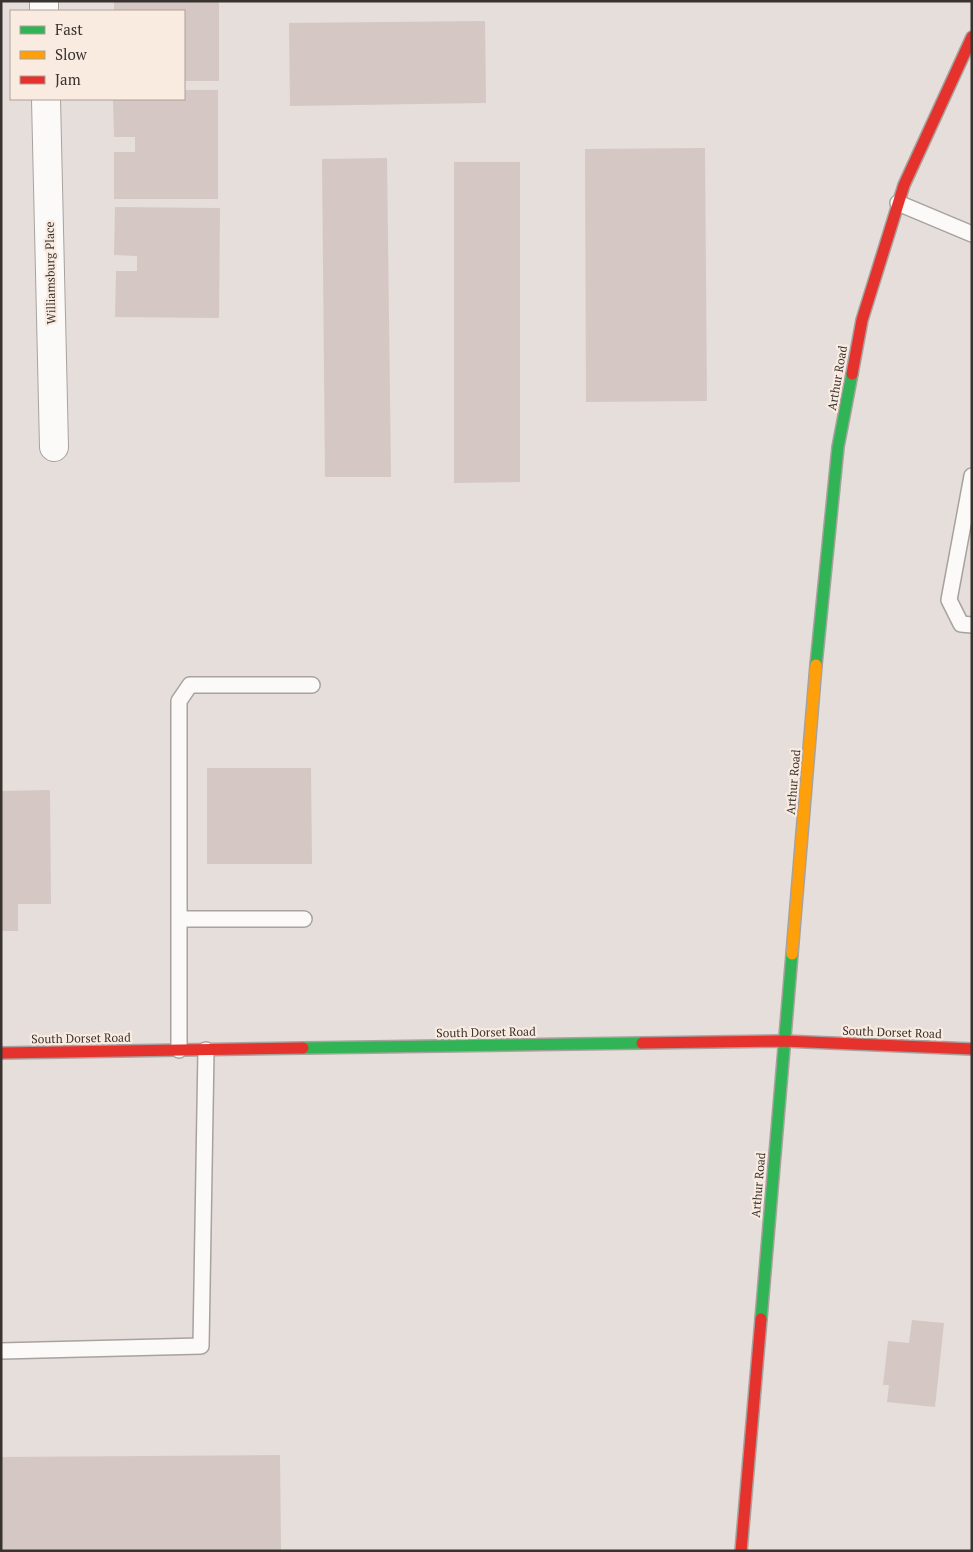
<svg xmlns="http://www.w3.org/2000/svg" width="973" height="1552" font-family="'PT Serif',serif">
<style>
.building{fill:#d5c7c4}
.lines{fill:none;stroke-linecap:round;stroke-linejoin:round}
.lane-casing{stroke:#a8a29e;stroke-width:18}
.street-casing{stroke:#a8a29e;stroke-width:30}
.fast-casing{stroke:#a8a29e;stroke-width:14}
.slow-casing{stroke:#a8a29e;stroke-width:14}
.jam-casing{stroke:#a8a29e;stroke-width:14}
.lane{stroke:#fbfaf9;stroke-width:15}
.street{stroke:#fbfaf9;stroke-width:28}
.fast{stroke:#30b455;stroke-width:11}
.slow{stroke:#ff9f0a;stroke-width:11}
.jam{stroke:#e5322d;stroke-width:11}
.labels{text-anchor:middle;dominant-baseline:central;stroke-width:4.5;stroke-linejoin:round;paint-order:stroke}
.street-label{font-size:12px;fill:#39332f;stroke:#faebe1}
</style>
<rect width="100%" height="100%" fill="#e6deda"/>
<!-- building -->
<path class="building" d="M114,1H219V81H184V11H114Z
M485,21L486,103L290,106L289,23Z
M184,90H218V199H114V152H135V137H114L113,99H184Z
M705,148L707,401L586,402L585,149Z
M387,158L391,477H325L322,159Z
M454,162H520V482L454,483Z
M115,207L220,208L219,318L115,317L116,271H137V256L114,255Z
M207,768H311L312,864H207Z
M50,790L51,904H18V931H1V791Z
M912,1320L944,1323L935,1407L887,1402L889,1385H883L888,1341L909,1343Z
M280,1455L281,1551H1V1457Z"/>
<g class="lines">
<defs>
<path id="lane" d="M898,203L972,234
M972,476L949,600L961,624L972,625
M179,919H304
M179,1050V701L190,685H312
M1,1351L201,1346L206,1050"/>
<path id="street" d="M44,1V11
M46,99L54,447"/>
<path id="fast" d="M816,665L838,447L852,374
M303,1048L642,1043
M761,1319L792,954"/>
<path id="slow" d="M792,954L816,665"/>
<path id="jam" d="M852,374L862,320L904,185L972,37
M642,1043L784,1041L972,1049
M1,1053L303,1048
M741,1551L761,1319"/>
</defs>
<!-- lane casing -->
<use href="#lane" class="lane-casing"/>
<!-- street casing -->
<use href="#street" class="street-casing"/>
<!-- fast casing -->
<use href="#fast" class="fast-casing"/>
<!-- slow casing -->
<use href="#slow" class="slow-casing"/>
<!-- jam casing -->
<use href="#jam" class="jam-casing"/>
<!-- lane -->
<use href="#lane" class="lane"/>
<!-- street -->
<use href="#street" class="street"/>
<!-- fast -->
<use href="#fast" class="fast"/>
<!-- slow -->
<use href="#slow" class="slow"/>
<!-- jam -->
<use href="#jam" class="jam"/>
</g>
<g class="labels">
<!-- street labels -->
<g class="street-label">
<text transform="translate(50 273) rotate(-91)">Williamsburg Place</text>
<text transform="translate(837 378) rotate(-80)">Arthur Road</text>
<text transform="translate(793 782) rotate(-85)">Arthur Road</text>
<text transform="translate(486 1032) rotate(-1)">South Dorset Road</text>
<text transform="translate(892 1032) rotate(2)">South Dorset Road</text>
<text transform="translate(81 1038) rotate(-1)">South Dorset Road</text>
<text transform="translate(758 1185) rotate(-85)">Arthur Road</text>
</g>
</g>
<!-- border -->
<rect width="973" height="1552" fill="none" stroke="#39332f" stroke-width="5"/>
<!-- legend -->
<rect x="10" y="10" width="175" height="90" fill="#faebe1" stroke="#ada19a"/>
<rect x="20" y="26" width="25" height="8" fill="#30b455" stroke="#ada19a"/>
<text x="55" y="35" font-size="15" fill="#39332f">Fast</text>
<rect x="20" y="51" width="25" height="8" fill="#ff9f0a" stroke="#ada19a"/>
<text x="55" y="60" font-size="15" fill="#39332f">Slow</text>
<rect x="20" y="76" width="25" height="8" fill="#e5322d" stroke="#ada19a"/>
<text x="55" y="85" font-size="15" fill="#39332f">Jam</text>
</svg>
